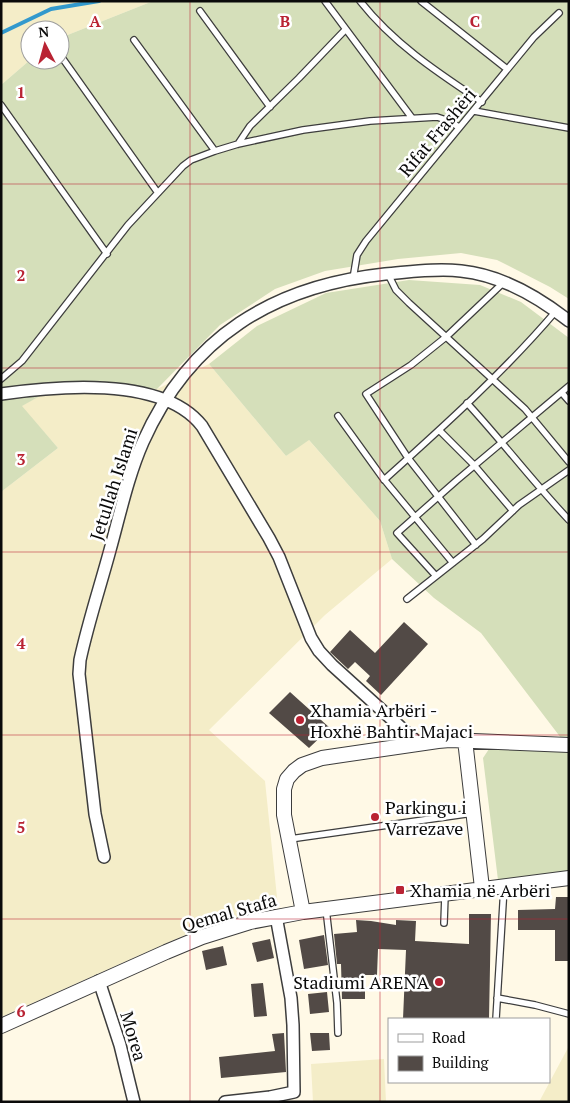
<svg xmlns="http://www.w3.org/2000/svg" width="570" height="1103" font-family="'PT Serif',serif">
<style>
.farmland{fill:#f4edc8}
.cemetery{fill:#d5dfba}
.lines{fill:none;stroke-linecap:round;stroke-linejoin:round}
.stream{stroke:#3299cd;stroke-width:4}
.building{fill:#524a46}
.service-casing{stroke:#3d3d3d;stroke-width:8}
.minor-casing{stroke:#3d3d3d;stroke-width:14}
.tertiary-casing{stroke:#3d3d3d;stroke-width:16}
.service{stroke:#fff;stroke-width:5.5}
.minor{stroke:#fff;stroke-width:11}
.tertiary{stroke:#fff;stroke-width:14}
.grid{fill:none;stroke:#b92333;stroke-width:1;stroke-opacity:0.55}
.poi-dot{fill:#b92333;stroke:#fff;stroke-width:2}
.labels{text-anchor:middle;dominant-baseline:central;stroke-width:5;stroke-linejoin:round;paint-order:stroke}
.street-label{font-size:18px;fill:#0a0a0a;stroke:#fff}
.poi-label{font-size:18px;fill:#0a0a0a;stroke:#fff;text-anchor:start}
.grid-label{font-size:16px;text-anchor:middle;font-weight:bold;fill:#b92333;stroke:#fff;stroke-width:5;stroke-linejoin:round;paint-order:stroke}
</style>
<rect width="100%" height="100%" fill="#fff9e6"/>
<!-- farmland -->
<path class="farmland" d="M1,1H153L60,38V30H30V60L1,85Z
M209,364L286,456L308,439L380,521L392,559L325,615L209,730L265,781L278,907L207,925L1,1017V492L58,448L21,406L67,381L157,389Z
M569,1046V1102H539Z
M384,1059L386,1102H313L311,1064Z"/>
<!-- cemetery -->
<path class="cemetery" d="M153,1H564L569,3V299L550,287L497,260L461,253L398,259L325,271L275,289L220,325L157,389L67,381L22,406L58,448L1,492V85L30,60H60V38Z
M409,280L480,285L521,302L569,338V738H561L481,633L434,598L392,559L380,521L309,440L286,456L209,364L257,326L326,293Z
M489,749L569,752V873L498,880L483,758Z"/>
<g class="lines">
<!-- stream -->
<path class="stream" d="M1,33L51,9L99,1"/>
</g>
<!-- building -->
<path class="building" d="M404,622L428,644L381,695L366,681L370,676L355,662L348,669L330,652L350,630L375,653Z
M290,692L330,728L309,748L269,713Z
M556,897H569V961H555V930H518V910L555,909Z
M469,914H491L489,1019H403L406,950L378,949L377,975H365V999H342L341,964H337L334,934L357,932L356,920L371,921L396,925V920L416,921L415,941L469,944Z
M324,935L328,965L304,969L299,940Z
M270,939L274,958L257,962L252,943Z
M223,946L227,965L206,970L202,951Z
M263,983L267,1016L254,1017L251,984Z
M327,992L329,1012L310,1014L308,994Z
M284,1033L286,1072L221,1078L219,1057L275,1051L272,1034Z
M310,1033H329L330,1050L312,1051Z"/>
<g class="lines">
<defs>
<path id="service" d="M325,1L412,118
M360,1C394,44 437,72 482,102
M421,1L507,69
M200,11L270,107
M134,40L215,151
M63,59L158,193
M1,105L107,254
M474,111L569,128
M238,144L250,126L299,78L345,30
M388,274L396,290L409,303L525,409L569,462
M353,279L357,255L366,241L534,37L559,13
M1,379L22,361L128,225L183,166L191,160L215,151L238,144L303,130L370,121L437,117L446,120L459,127
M562,393L569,401
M467,403C502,441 533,482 569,520
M338,416L382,477L453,563
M440,431L474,465L513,511
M384,480C444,426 504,372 556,311
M476,545L408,458L366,394L411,365L446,337L504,282
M436,576L397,533L456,481L569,386
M407,599L483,539L519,505L569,470
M290,839L473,813
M326,909L337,1003L338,1033
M444,923L445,895
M497,998L535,1005L569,1014
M496,1019L504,887"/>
<path id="minor" d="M1,394C57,386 163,376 202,426L269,538L279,557L311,638L319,651L332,665L418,743
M104,857L95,814L79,674L80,660C88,623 100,587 110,550C120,514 128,476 143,442C190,337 273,286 385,274C410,272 436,268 461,271C501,275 537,296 569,321
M99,981L120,1045L134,1102
M225,1102L270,1097L294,1092L293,1025L291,998L276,916"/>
<path id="tertiary" d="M465,740L482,888
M303,912L284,815V789L287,779L294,771L302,765L322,758L438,741L450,740L569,745
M1,1026L166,952L202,937L250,922L303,912L569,878"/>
</defs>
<!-- service casing -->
<use href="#service" class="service-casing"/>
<!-- minor casing -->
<use href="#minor" class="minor-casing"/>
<!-- tertiary casing -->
<use href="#tertiary" class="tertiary-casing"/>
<!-- service -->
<use href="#service" class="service"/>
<!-- minor -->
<use href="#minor" class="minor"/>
<!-- tertiary -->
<use href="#tertiary" class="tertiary"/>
</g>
<!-- grid -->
<path class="grid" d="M190,1V1102M380,1V1102M1,184H569M1,368H569M1,552H569M1,735H569M1,919H569"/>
<!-- markers -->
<g class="poi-dot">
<circle cx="300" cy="720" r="5"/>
<circle cx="375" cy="817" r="5"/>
<rect x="395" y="885" width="10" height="10" rx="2.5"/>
<circle cx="439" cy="982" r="5"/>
</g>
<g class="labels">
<!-- street labels -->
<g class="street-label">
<text transform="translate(437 132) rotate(-50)">Rifat Frashëri</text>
<text transform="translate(113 484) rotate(-72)">Jetullah Islami</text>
<text transform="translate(229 912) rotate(-16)">Qemal Stafa</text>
<text transform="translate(134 1036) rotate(73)">Morea</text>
</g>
<!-- poi labels -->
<g class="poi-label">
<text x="310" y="710">Xhamia Arbëri -<tspan x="310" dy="21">Hoxhë Bahtir Majaci</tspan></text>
<text x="385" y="807">Parkingu i<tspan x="385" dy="21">Varrezave</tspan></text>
<text x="410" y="890">Xhamia në Arbëri</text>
<text x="429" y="982" text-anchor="end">Stadiumi ARENA</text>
</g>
</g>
<g class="grid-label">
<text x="95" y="27">A</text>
<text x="285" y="27">B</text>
<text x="475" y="27">C</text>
<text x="21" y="98">1</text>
<text x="21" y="281">2</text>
<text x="21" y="465">3</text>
<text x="21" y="649">4</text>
<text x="21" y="833">5</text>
<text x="21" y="1017">6</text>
</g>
<!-- border -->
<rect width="570" height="1103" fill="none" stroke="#0a0a0a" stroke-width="5"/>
<!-- legend -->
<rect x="388" y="1018" width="162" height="65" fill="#ffffff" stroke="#9d9d9d"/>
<rect x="398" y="1034" width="25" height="8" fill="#ffffff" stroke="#9d9d9d"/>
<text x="432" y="1043" font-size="15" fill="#0a0a0a">Road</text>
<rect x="398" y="1056" width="25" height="15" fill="#524a46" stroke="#9d9d9d"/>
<text x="432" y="1068" font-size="15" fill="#0a0a0a">Building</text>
<!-- north arrow -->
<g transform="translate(45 45) rotate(354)"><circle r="24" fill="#ffffff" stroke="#9d9d9d"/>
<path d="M0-4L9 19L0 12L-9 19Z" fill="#b92333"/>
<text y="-8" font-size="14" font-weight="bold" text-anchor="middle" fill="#0a0a0a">N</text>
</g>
</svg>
